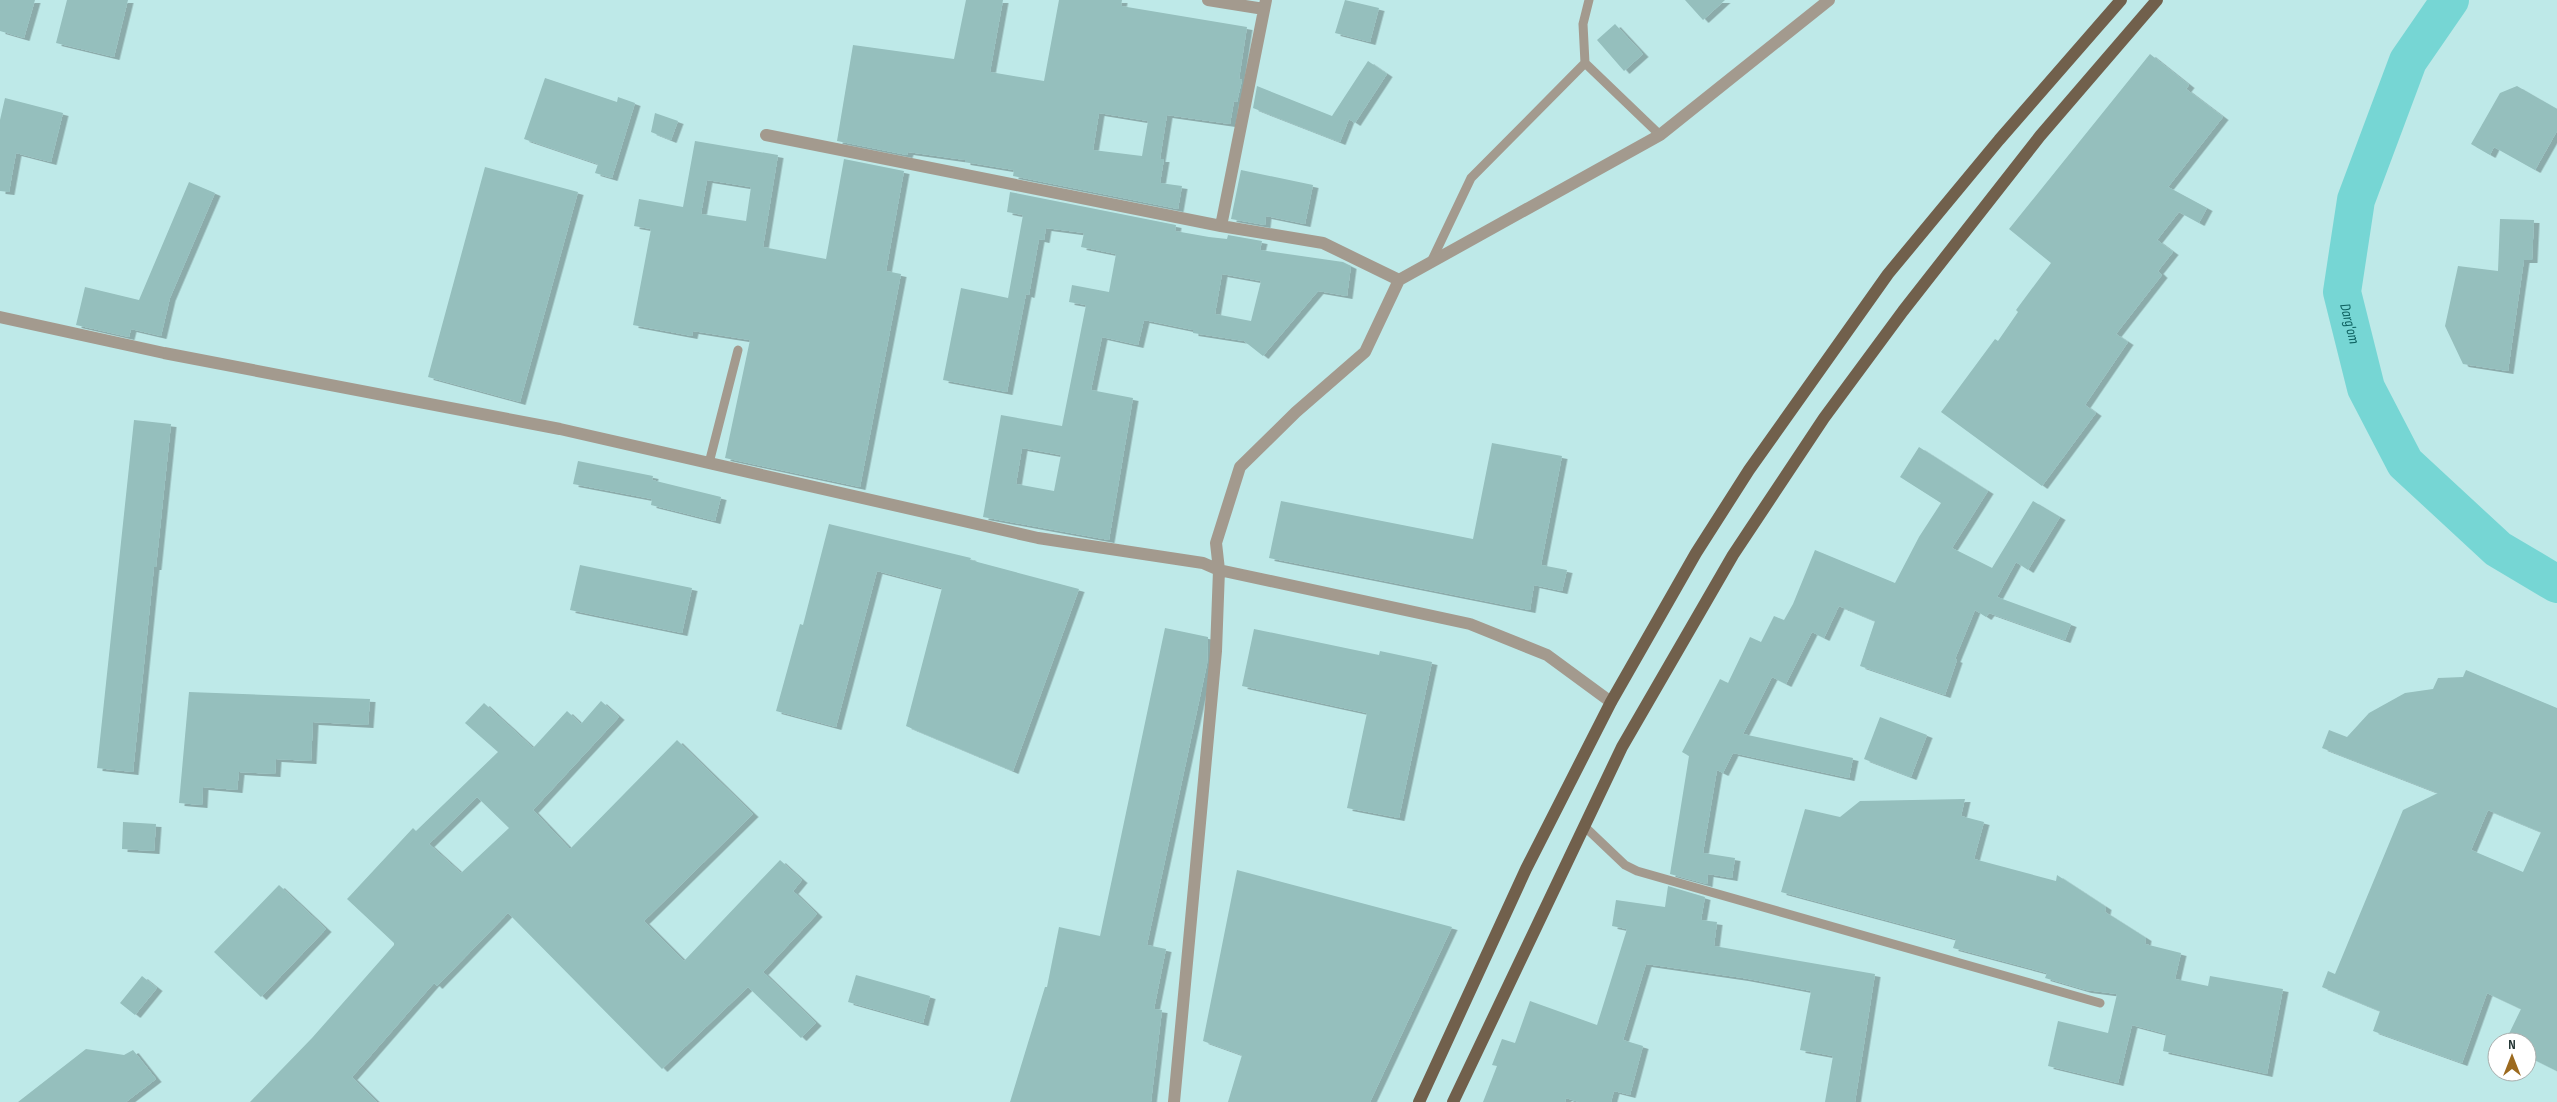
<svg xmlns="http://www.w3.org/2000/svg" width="2557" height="1102" font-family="'Sofia Sans Condensed',sans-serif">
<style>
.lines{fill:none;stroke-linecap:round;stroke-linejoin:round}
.river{stroke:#76d6d4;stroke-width:38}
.building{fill:#95bfbd;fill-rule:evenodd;filter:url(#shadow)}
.lane{stroke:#a39a8e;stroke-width:9}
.street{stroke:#a39a8e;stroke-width:12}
.primary{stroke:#71604c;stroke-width:12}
.labels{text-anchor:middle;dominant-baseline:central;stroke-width:4.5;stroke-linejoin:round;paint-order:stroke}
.water-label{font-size:15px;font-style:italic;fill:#0e6261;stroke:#fff}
</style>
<defs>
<filter id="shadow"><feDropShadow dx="5.5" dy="3" stdDeviation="0" flood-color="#0004"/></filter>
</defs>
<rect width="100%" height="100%" fill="#bee9e8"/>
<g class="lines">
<!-- river -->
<path class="river" id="s1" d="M2450,0L2408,61L2356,200L2342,292L2366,388L2405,463L2498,549L2557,584"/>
</g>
<!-- building -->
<path class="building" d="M0,0H35L24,38L0,31Z
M67,0H128L114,57L56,43Z
M966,0H1003L990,72L1044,81L1059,0H1122L1121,6L1247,27L1239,79L1242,80L1237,102L1234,101L1230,124L1167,115L1160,159H1164L1160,183L1182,186L1178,209L1013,176L1014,170L965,162V160L908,152L907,155L837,141L853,45L954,59ZM1099,113L1148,121L1142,156L1093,150Z
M1345,0L1379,8L1370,42L1335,33Z
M1685,0H1725L1703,20Z
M1615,24L1643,54L1624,71L1597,40Z
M2150,54L2189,85L2186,89L2223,117L2168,187L2207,208L2199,223L2179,212L2157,240L2173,252L2158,271L2162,275L2116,334L2128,342L2085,405L2096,413L2042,486L1941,412L1995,339L1998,341L2018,312L2016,310L2051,263L2009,229Z
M1368,61L1387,74L1355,123L1349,119L1340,142L1253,108L1257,86L1332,116Z
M545,78L617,102L618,97L635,103L612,178L595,173L598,164L524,139Z
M2517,86L2557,109V131L2535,170L2494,147L2490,155L2471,144L2500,93Z
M5,98L63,113L51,162L16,153L9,192L0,191V120Z
M655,113L678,121L671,140L651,132Z
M695,141L778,155L763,247L826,259L844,159L904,171L886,271L901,274L860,487L725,458L750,340L693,331L692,336L633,325L651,229L634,226L639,199L683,207ZM707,180L751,187L746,221L701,214Z
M485,167L578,192L520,402L428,377Z
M1241,170L1313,185L1305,224L1266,216L1265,225L1231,219Z
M189,182L215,193L170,298L161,336L131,329L129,337L76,325L85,287L139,300Z
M1010,192L1176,225L1175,231L1209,237L1227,239L1228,235L1262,241L1260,250L1343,262L1351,266L1347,296L1318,291L1263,356L1244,341L1193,333V330L1144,320L1138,345L1102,337L1091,390L1133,398L1109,540L983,517L1001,415L1062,426L1086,305L1069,302L1072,285L1109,292L1116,254L1081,247L1084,233L1046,228L1044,240L1039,239L1029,295L1026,294L1007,392L943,380L961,288L1008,298L1023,215L1007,212ZM1222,274L1261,281L1251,321L1215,314ZM1022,448L1061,455L1054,491L1016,484Z
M2500,219L2534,220L2532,260H2524L2508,371L2463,364L2445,326L2458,266L2498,271Z
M134,420L171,424L156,567H154L133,772L97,768Z
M1492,443L1562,456L1541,565L1567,570L1562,591L1534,585L1530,610L1269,558L1281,501L1473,539Z
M1919,447L1988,491L1952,548L1992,568L2033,501L2060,517L2028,570L2016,562L1997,597L2071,624L2065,640L1989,613L1986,617L1975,610L1955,659L1957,660L1945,695L1860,666L1875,621L1839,606L1824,638L1812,632L1786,684L1772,677L1743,734L1853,758L1849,778L1733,753L1723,773L1717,770L1703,853L1735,858L1732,878L1708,874L1707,884L1670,874L1689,756L1682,752L1720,679L1728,683L1750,637L1761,642L1774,616L1784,620L1793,604L1815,550L1895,583L1919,537L1941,503L1900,477Z
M578,461L653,476L652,480L721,497L715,521L651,505L652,499L573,484Z
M829,524L971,558L970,560L1079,589L1013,771L906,726L942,588L877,571L836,727L776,711L800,624L803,625Z
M580,565L692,588L682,633L570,610Z
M1165,628L1208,637L1207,664L1147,945L1166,949L1154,1009L1162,1010L1151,1102H1010L1045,987H1047L1059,927L1100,936Z
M1254,629L1379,655L1380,651L1432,662L1399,818L1347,808L1367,713L1242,686Z
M2466,670L2557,708V1071L2527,1056V1042H2505L2521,1009L2487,993L2462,1063L2373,1031L2380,1011L2322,987L2328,971L2335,974L2403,810L2438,793L2322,748L2329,730L2347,737L2369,713L2405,693L2433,689L2438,678L2463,677ZM2488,810L2541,832L2523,872L2471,850Z
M189,692L370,699L368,725L313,722L311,761L276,759L275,774L239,772L237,790L203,787L202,805L179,803Z
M601,701L619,717L533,810L570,849L677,740L753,814L644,921L684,961L780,860L802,880L793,891L817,914L763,972L816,1023L801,1038L748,987L662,1069L508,913L437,986L434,983L352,1077L377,1102H250L312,1038L394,945V943L347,899L413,828L416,831L498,752L465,723L484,703L533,748L567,711L581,724ZM477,797L509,828L461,873L429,844Z
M1880,717L1927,735L1911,777L1864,759Z
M1965,799L1961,816L1984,822L1974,859L2056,881L2057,875L2106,907L2105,912L2146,938L2145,944L2181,953L2175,979L2208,986L2210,976L2283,989L2267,1074L2163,1051L2166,1034L2132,1025L2118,1083L2048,1066L2058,1021L2108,1033L2117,994L2086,990L2045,978L2047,973L1953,948L1956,939L1781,892L1805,809L1840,817L1860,801Z
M123,822L156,824L154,851L122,849Z
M1237,870L1452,927L1370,1102H1228L1242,1055L1203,1041Z
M279,885L326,929L261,997L214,952Z
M1668,886L1705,897L1701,920L1717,922L1714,946L1875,974L1855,1102H1825L1833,1056L1800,1050L1811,991L1743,978L1646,964L1623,1040L1643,1046L1630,1095L1614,1091L1611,1102H1579L1566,1098L1565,1102H1483L1497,1066L1492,1065L1502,1039L1515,1043L1530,1001L1597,1025L1627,929L1612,926L1616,900L1665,907Z
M856,975L930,996L923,1023L848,1002Z
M142,976L157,988L135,1015L120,1003Z
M86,1049L124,1055L133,1050L156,1079L126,1102H18Z"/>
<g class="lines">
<!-- lane -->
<path class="lane" d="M1585,63L1660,135
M1431,262L1471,178L1585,63L1583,24L1589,0
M709,463L738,350
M1584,826L1625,865L1637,871L2100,1003"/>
<!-- street -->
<path class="street" d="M1208,0L1264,9
M766,135L1221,226L1323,243L1399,280
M1221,226L1266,0
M0,317L164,353L560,429L1038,538L1203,563L1219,570L1470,624L1547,655L1611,702
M1174,1102L1216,651L1219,570L1216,543L1240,467L1296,412L1365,352L1399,280L1660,135L1829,0"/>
<!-- primary -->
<path class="primary" d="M1419,1102L1526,869L1611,702L1696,553L1749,470L1888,274L1999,140L2121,0
M1453,1102L1622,747L1733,555L1824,418L1903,311L2040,136L2157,0"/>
</g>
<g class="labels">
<!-- water labels -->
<g class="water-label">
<text stroke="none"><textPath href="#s1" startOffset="348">Darg'om</textPath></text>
</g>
</g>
<!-- north arrow -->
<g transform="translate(2512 1057)"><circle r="24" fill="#ffffff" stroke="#a8afae"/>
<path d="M0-4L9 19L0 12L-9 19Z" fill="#9c6a1f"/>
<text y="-8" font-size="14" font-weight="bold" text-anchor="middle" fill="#253635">N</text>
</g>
</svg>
